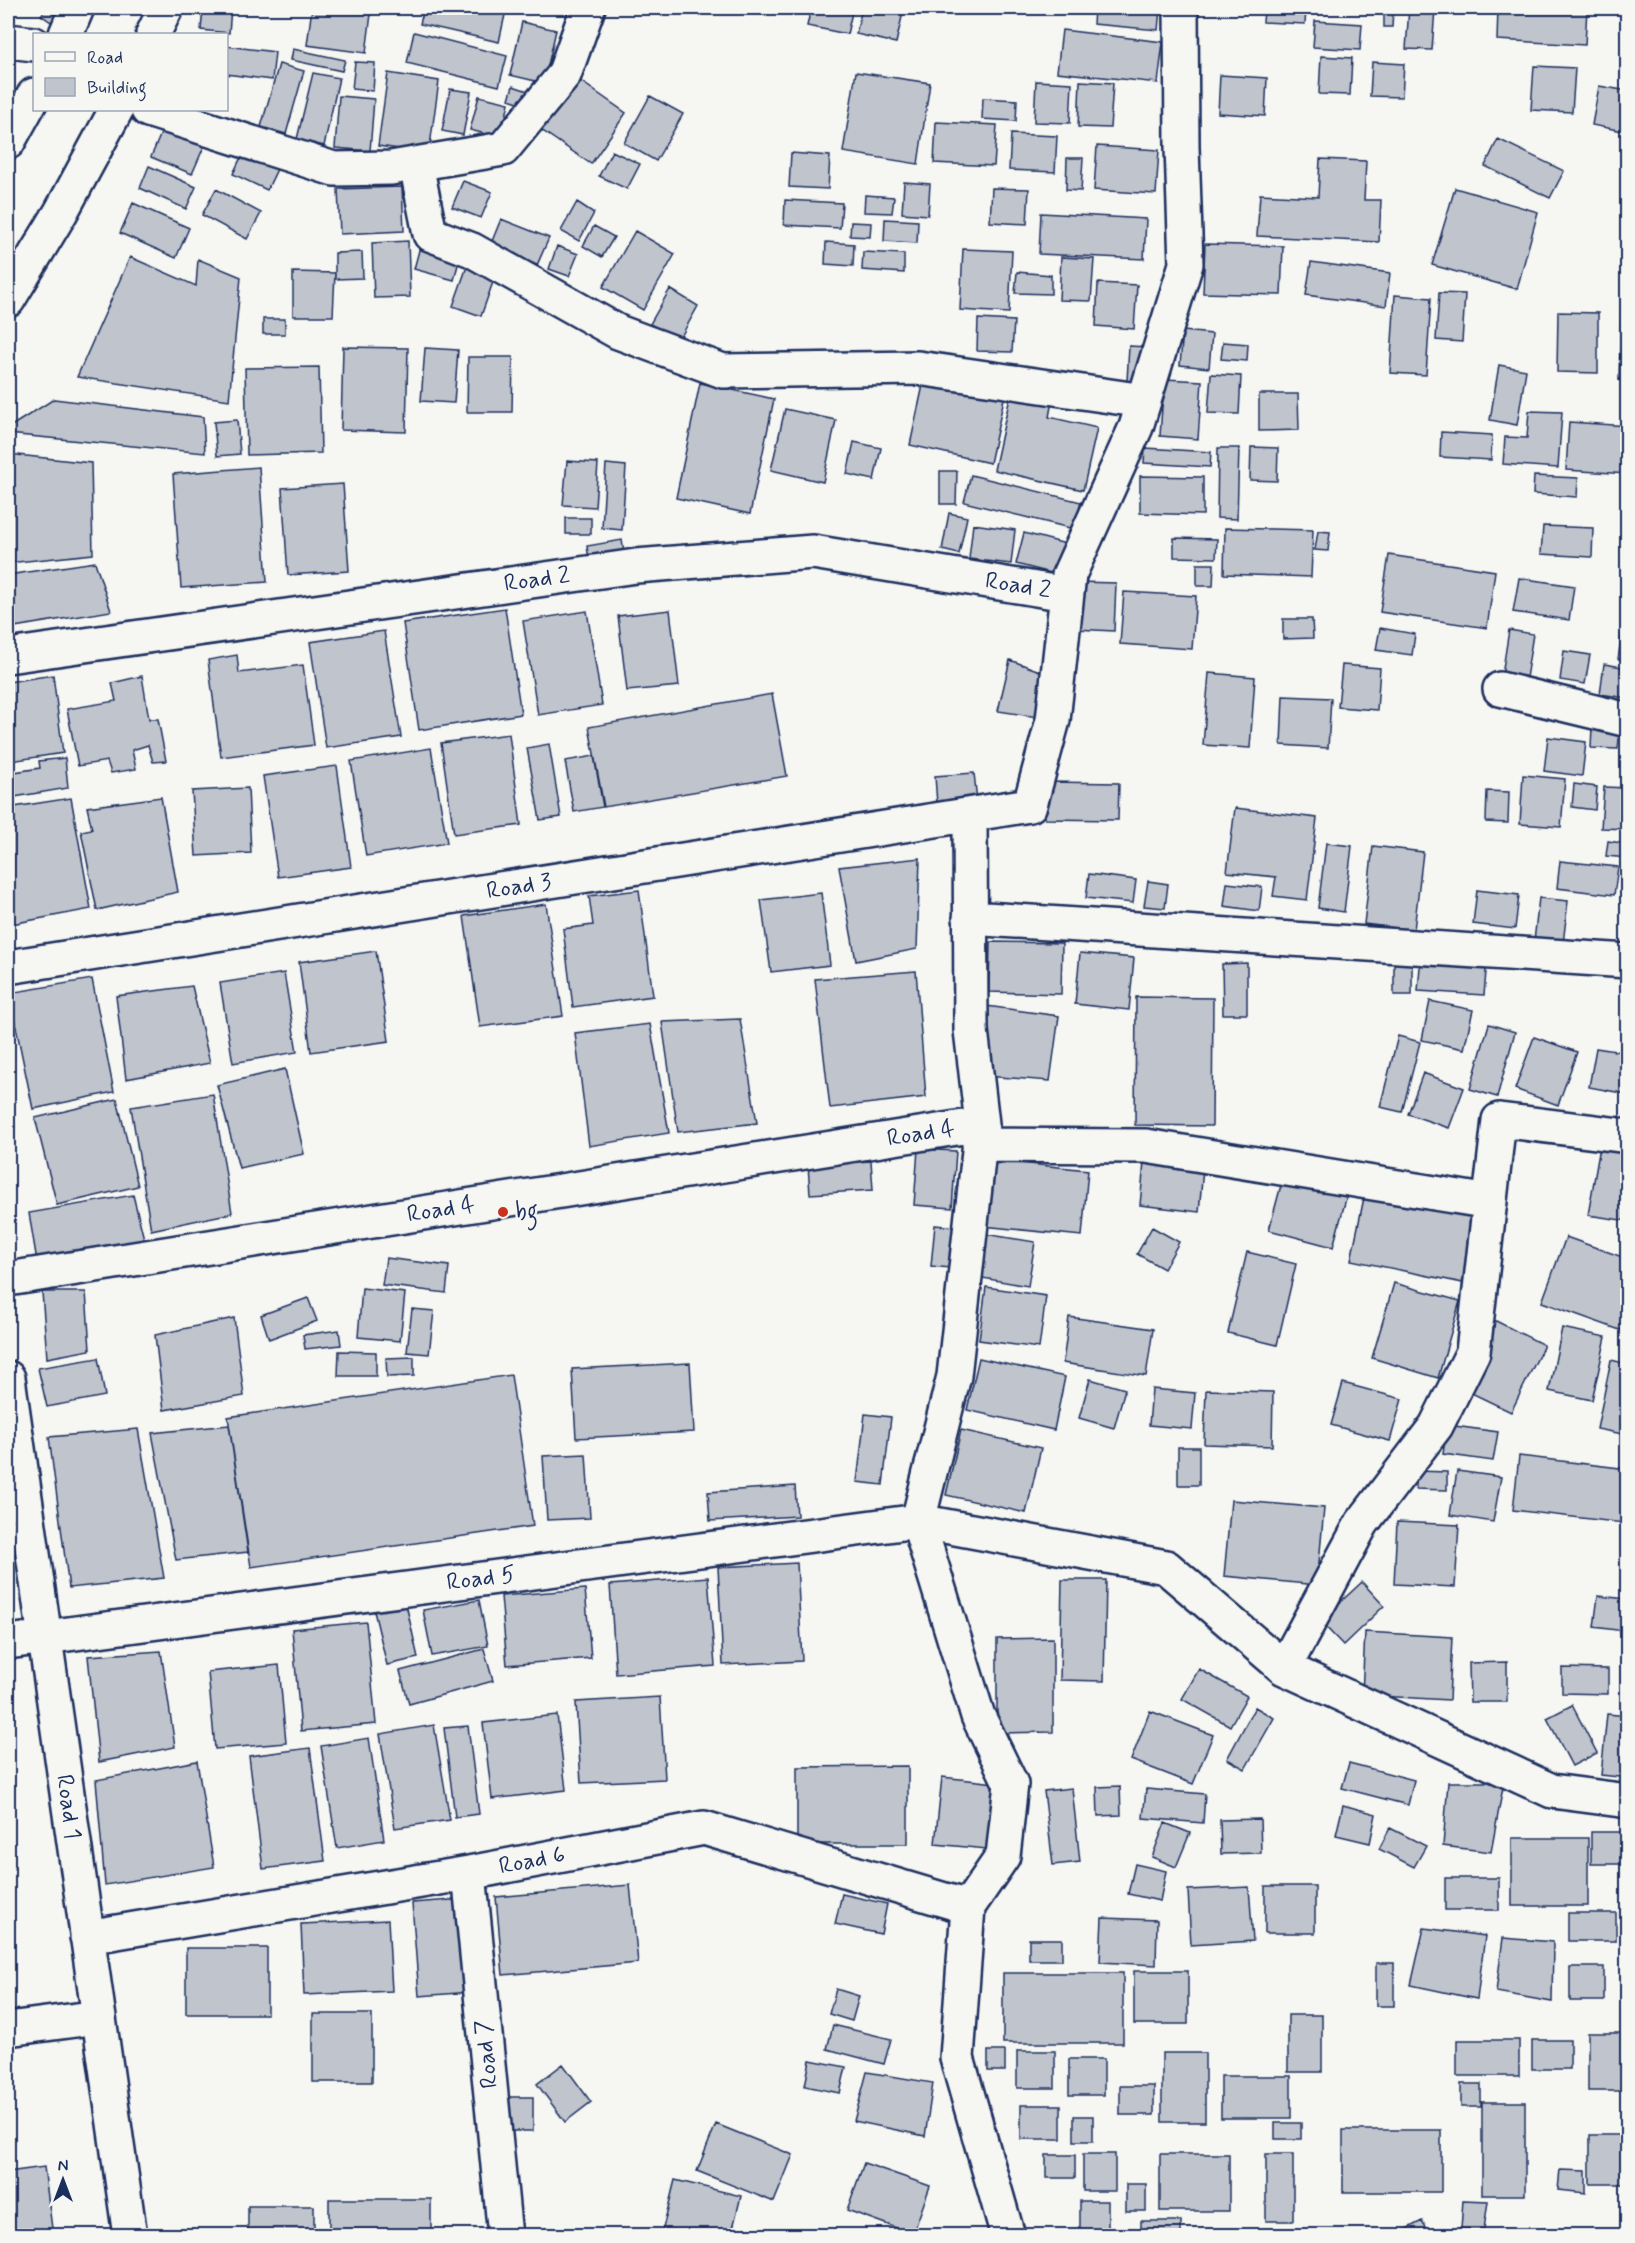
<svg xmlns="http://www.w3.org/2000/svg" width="1635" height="2243" font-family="Mynerve,sans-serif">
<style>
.building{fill:#c0c4cd;stroke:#1b2f5e;stroke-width:1.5}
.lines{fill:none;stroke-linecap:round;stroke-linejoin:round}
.street-casing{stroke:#1b2f5e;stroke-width:38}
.highway-casing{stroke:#1b2f5e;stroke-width:38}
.street{stroke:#f6f6f2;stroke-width:33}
.highway{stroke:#f6f6f2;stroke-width:33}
.poi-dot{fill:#c8321e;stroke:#f6f6f2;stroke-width:2}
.labels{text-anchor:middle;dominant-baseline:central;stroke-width:4.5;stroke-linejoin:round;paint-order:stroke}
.street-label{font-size:24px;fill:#1b2f5e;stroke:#f6f6f2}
.poi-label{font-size:24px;fill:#1b2f5e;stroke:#f6f6f2;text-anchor:start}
</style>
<rect width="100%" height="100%" fill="#f6f6f2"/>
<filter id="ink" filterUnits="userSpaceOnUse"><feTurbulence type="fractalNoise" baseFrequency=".0167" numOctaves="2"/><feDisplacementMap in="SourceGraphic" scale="12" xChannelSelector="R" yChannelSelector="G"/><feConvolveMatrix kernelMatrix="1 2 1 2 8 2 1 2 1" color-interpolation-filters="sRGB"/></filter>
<g filter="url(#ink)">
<!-- building -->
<path class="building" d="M47,8H67L54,24L41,15Z
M203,8H231L229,33L201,30Z
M312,8L371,14L366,53L307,45Z
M424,8H495L506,10L499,42L420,24Z
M811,8H853L847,34L807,26Z
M862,8H904L896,43L856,34Z
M1094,8H1160L1158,30L1093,24Z
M1223,8H1306L1305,24L1263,22L1264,10Z
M1384,8H1393L1392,27H1384Z
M1409,8H1435L1432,50L1406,49Z
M1498,8H1587L1585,45L1497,40Z
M1315,21L1362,24L1360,50L1313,47Z
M522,22L556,30L544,83L510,75Z
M1062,30L1163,42L1158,83L1057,72Z
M414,32L507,56L499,86L407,63Z
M226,46L275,52L272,80L226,74Z
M293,49L345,60L342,71L291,60Z
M1321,56L1352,58L1350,95L1319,94Z
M355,62L375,63L373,91L352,89Z
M1372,62L1404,64L1402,97L1370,96Z
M279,64L304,71L286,134L261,127Z
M1534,66L1575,68L1572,112L1531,110Z
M856,72L930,83L918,164L843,152Z
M313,73L339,78L324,146L297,139Z
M388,73L439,81L429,153L378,146Z
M569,73L626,113L591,164L534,125Z
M1220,75L1267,78L1265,116L1218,113Z
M1036,81L1072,83L1070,123L1034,122Z
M1080,81L1113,83L1110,128L1078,127Z
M513,86L534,93L530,106L509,99Z
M1599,86L1628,91V132L1592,125Z
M450,89L471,92L463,135L442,131Z
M339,96L374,99L370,151L335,148Z
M479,96L509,103L501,138L470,130Z
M650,96L683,114L656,161L624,143Z
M983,98L1017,100L1016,121L982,119Z
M936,122L997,125L994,166L934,163Z
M165,124L206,142L192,174L151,157Z
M1011,134L1057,136L1055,172L1009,170Z
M1498,139L1564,171L1550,198L1485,166Z
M1097,146L1159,150L1156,194L1094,190Z
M244,151L278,167L267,190L233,174Z
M612,151L640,164L627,189L599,176Z
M791,153L830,156L828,189L789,187Z
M1067,158H1083L1081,191L1066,190Z
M1320,159L1366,161L1364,200H1381L1379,242L1257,236L1260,194L1318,197Z
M149,166L196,187L186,209L140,188Z
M463,181L492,192L481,218L452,207Z
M904,182L930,184L928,215L902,213Z
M402,187L404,231L340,234L338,189Z
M992,188L1029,189L1027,224L990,222Z
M1455,188L1538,212L1517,289L1432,265Z
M216,189L261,213L247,239L202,215Z
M865,195L894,197L892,213L864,212Z
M785,200L842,203L840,228L784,225Z
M577,202L594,213L579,241L561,231Z
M133,203L189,228L176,258L120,233Z
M1041,213L1146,219L1144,259L1039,254Z
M501,219L549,238L537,265L490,246Z
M885,219L918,221L917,243L884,241Z
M851,222L871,223L870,237L850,236Z
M594,226L614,237L602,257L583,246Z
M635,231L675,254L643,310L603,287Z
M422,239L462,249L454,280L414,269Z
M408,241L410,297L374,298L372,243Z
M826,242L854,244L853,266L825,264Z
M1205,244L1283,246L1281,295L1203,293Z
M557,246L578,254L569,276L549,269Z
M963,249L1012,251L1009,313L960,310Z
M362,252L363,278L335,279V253Z
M863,252L904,254V273L862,270Z
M130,257L196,286L198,259L241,277L229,400L77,377Z
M1061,257L1094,259L1091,301L1059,300Z
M470,258L498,268L481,316L453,306Z
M1311,262L1390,273L1386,306L1306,295Z
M293,272L335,273L333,316H293Z
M1017,272L1051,275V294L1015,293Z
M1098,283L1137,285L1134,329L1096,326Z
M670,289L698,306L679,340L650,324Z
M1439,293L1465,294L1462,342L1436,340Z
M1395,295L1431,298L1426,375L1390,373Z
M1558,312L1598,313V373L1557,372Z
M1621,314H1628V380H1619Z
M263,319H285V334H263Z
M978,319L1014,321L1012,352L977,351Z
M1183,331L1212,334L1209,368L1180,365Z
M1223,342L1248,344L1247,361L1221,359Z
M1129,346L1148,347L1146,381H1127Z
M343,347L408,348L406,432L341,430Z
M425,348L458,350L454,403L421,401Z
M468,357H513L512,412H467Z
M1499,365L1526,370L1517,425L1490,420Z
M319,367L321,453L247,455L245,368Z
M1211,374L1241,376L1239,414L1208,413Z
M925,376L1005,394L990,463L910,445Z
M1164,379L1202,381L1198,439L1160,436Z
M700,383L774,399L750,514L676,498Z
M1011,393L1052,401L1049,417L1097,428L1083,490L994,470Z
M1259,394H1298L1299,430L1259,431Z
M54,399L203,417L205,453L8,434V428Z
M785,409L836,420L823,482L771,470Z
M1529,411L1562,412L1558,468L1503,464L1505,437L1527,438Z
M237,420L240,454L217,456L214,422Z
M1569,422L1628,426V474L1566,470Z
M1441,432L1492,435L1491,460L1440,457Z
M854,442L881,448L874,480L847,474Z
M1251,447L1278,448L1277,481L1250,480Z
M1145,448L1211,452L1210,467L1144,463Z
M1218,448H1239L1237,519L1217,518Z
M8,454L91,463L93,554L8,563Z
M567,461L598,463L595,507L563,505Z
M606,464L626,466L622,530L602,528Z
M259,467L267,582L181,588L173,474Z
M940,471H957L956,504H940Z
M971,475L1081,502L1074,529L964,502Z
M1140,476L1203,477V515L1140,513Z
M1534,476L1578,478L1577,497L1533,494Z
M343,484L349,571L288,575L282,488Z
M949,513L967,517L959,554L942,550Z
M566,518H591V534H566Z
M973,524L1015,530L1011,564L969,559Z
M1543,526L1593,528L1592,557L1541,554Z
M1225,528L1313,530L1311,577L1224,574Z
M1318,531L1330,532L1328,551L1315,550Z
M1024,533L1066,544L1059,575L1016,564Z
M1174,538L1217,539L1216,558L1174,557Z
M622,540L625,560L590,566L587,546Z
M1389,555L1495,571L1487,628L1380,612Z
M95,562L111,611L8,628V575Z
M1197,564H1214L1213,586H1197Z
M1519,578L1574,586L1569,620L1513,612Z
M1077,582L1116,583L1114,631L1075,629Z
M1124,592L1196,596L1192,649L1120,644Z
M505,608L521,714L419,730L403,623Z
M670,610L679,686L627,691L618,616Z
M587,611L602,705L538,715L523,621Z
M1625,611H1628V660L1618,659Z
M1283,619H1312L1313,638L1283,639Z
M1380,628L1415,634L1412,655L1376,650Z
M1509,630L1533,634L1526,678L1502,675Z
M384,631L401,737L326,748L310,642Z
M1564,651L1590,655L1585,684L1560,680Z
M237,655L239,673L303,665L314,745L221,757L208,660Z
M1010,660L1056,677L1045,718L998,711Z
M1604,664L1628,668L1627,698L1600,694Z
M1342,665L1380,668L1377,710L1338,707Z
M1209,673L1255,677L1250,748L1203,745Z
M53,675L63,753L11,761L8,732V682Z
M142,676L149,719H158L166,761L153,762L148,745L132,750L136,769L111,773L107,761L78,766L67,709L116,701L112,683Z
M772,694L787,776L604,807L589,727Z
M1283,696L1331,698L1328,748L1281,745Z
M1592,727L1620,728L1618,749L1591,748Z
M509,734L521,825L454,834L441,743Z
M1548,737L1586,742L1582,776L1544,771Z
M549,744L561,817L540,820L527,748Z
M431,748L447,843L366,856L351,761Z
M594,756L603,807L574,812L565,761Z
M65,758L68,788L8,798V773L40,768L39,761Z
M337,766L351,867L278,877L263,776Z
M974,773L977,801L937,804L935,776Z
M1523,775L1565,779L1561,827L1520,824Z
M1046,782L1119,783L1118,820L1045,819Z
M1574,784L1597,787L1595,810L1572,807Z
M1604,787L1628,788V829L1601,828Z
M248,788L251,853L196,856L192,791Z
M1487,791L1509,792L1508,823L1486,822Z
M161,797L178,892L97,910L81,831L92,829L87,807Z
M71,798L91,909L11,924L8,908V808Z
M1235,808L1317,818L1307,900L1273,896L1276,877L1227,872Z
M1608,841L1628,844V858L1606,856Z
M1326,843L1352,846L1344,912L1318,908Z
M1373,846L1423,852L1414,930L1364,924Z
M920,858L917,949L856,961L839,867Z
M1560,861L1618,867L1614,895L1557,888Z
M1089,874L1136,880L1133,903L1086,898Z
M1148,881L1168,884L1165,908L1144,906Z
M1227,883L1262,887L1259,911L1224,906Z
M639,890L653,996L573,1007L563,929L593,925L589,896Z
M1477,890L1519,895L1515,929L1473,924Z
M821,893L830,965L771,972L761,900Z
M1539,898L1568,901L1563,944L1534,941Z
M546,904L563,1016L480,1027L464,916Z
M990,942L1062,943L1061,994L989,992Z
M376,951L389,1041L311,1052L299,962Z
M1080,953L1134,958L1129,1010L1075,1004Z
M1421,955L1487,960L1484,995L1418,991Z
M1394,961H1412V995H1394Z
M1247,963V1014H1223L1222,964Z
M916,971L926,1097L830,1108L815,979Z
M284,973L297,1052L233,1063L220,983Z
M92,979L114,1092L33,1109L9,993Z
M192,986L210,1063L126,1079L116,996Z
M1136,997L1213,998L1212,1126L1135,1125Z
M1430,1001L1473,1010L1464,1049L1422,1040Z
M957,1002L1059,1016L1050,1081L959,1074Z
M740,1019L757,1123L678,1132L662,1022Z
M650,1024L669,1133L589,1146L575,1033Z
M1489,1024L1515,1032L1497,1097L1470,1089Z
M1398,1036L1420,1042L1402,1112L1380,1107Z
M1534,1037L1577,1052L1558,1105L1515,1089Z
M1596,1048L1628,1053L1627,1094L1589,1087Z
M285,1069L304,1154L239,1168L217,1085Z
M1423,1073L1464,1088L1449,1128L1408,1114Z
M213,1094L232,1213L151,1230L131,1107Z
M117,1099L138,1186L57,1205L35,1118Z
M1601,1141L1628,1146V1221L1588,1215Z
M918,1149L956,1151L952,1208L914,1205Z
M990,1160L1088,1170L1082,1236L983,1226Z
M871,1161L873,1190L810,1194L808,1165Z
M1144,1162L1203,1169L1199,1212L1140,1205Z
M1284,1174L1348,1191L1333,1247L1269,1230Z
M1365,1193L1477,1216L1463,1283L1351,1260Z
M133,1195L146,1247L38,1267L29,1213Z
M935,1225L954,1227L950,1268L931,1266Z
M1152,1227L1179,1242L1164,1269L1137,1254Z
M985,1234L1035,1242L1028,1286L977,1277Z
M1566,1237L1628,1259V1333L1542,1302Z
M1247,1252L1296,1264L1277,1345L1228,1333Z
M386,1258L449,1266L446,1293L382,1285Z
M1394,1283L1460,1301L1438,1378L1372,1358Z
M986,1287L1046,1296L1039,1348L979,1340Z
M362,1288L405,1293L400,1341L358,1337Z
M42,1292H86L90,1350L47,1358Z
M308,1298L317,1321L269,1339L261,1315Z
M412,1309L434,1311L429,1354L407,1352Z
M1069,1317L1153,1329L1146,1376L1063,1363Z
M234,1318L244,1396L164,1410L155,1335Z
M1494,1320L1544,1345L1511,1412L1461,1388Z
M1562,1328L1606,1337L1592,1400L1549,1391Z
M339,1330L341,1345L305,1349L303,1335Z
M339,1351L376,1352V1376H338Z
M414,1357V1376L387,1377L386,1358Z
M98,1358L105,1396L47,1407L38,1368Z
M979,1358L1065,1377L1054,1430L967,1410Z
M1611,1360L1628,1364V1435L1597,1429Z
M690,1363L694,1432L576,1438L572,1369Z
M511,1375L533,1526L251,1567L228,1417Z
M1090,1379L1125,1389L1114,1428L1079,1418Z
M1343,1383L1402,1399L1390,1441L1331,1425Z
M1152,1389L1195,1393L1192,1429L1149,1425Z
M1206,1390L1273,1392L1272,1446L1204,1444Z
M865,1414L891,1417L883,1485L857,1482Z
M229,1425L248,1552L176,1560L152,1433Z
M1447,1425L1498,1432L1493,1461L1443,1454Z
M138,1429L164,1578L69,1588L49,1437Z
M961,1430L1041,1448L1026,1513L946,1495Z
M1178,1447H1199V1485H1178Z
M586,1454L590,1518L547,1520L543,1456Z
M1519,1456L1628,1469V1493L1624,1523L1513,1510Z
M1416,1471L1447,1472V1490L1416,1489Z
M1457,1471L1501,1477L1493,1522L1450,1515Z
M795,1486L797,1516L710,1521L708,1492Z
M1231,1500L1324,1508L1317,1585L1224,1576Z
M1397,1522L1459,1525L1455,1587L1394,1584Z
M797,1563L802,1661L723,1665L718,1567Z
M708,1577L715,1666L616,1674L610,1585Z
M1062,1580H1106L1104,1681L1060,1680Z
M1362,1582L1384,1606L1343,1645L1320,1621Z
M585,1589L591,1658L507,1665L501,1596Z
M1598,1596L1627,1599L1624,1631L1594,1627Z
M479,1600L488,1646L432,1656L423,1610Z
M406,1604L418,1658L387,1665L374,1611Z
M366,1622L376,1724L301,1731L292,1629Z
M1365,1632L1452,1637L1449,1700L1362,1695Z
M1053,1638V1732L997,1733V1639Z
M484,1649L493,1681L409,1704L400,1671Z
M161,1651L175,1747L99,1762L88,1656Z
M1507,1662V1702H1470L1469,1663Z
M279,1665L286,1743L215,1749L208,1672Z
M1562,1668L1608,1669V1694L1562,1693Z
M1199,1669L1247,1696L1230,1726L1182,1699Z
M660,1697L665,1779L581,1783L576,1702Z
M1572,1705L1597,1753L1572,1766L1547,1718Z
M1255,1707L1274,1718L1245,1769L1227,1759Z
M1150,1711L1213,1735L1193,1784L1131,1760Z
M1607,1714L1628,1716V1778L1601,1775Z
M557,1715L566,1790L492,1799L483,1723Z
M434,1725L450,1820L395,1828L380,1734Z
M468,1726L479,1814L455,1817L444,1728Z
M369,1738L384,1840L337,1848L321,1746Z
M310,1748L325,1861L263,1869L249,1756Z
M197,1761L214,1867L105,1885L96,1780Z
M1349,1763L1414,1780L1408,1805L1342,1788Z
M908,1766V1844H797V1767Z
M942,1777L995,1783L987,1849L935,1844Z
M1448,1782H1504L1491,1852L1443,1846Z
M1120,1786L1121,1815L1098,1816L1097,1787Z
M1072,1788L1080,1862L1053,1865L1044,1791Z
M1146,1789L1205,1794L1203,1823L1143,1818Z
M1343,1805L1376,1814L1370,1843L1336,1835Z
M1260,1819L1261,1853L1221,1854L1220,1820Z
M1165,1823L1190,1833L1176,1867L1152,1857Z
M1390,1828L1426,1846L1414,1867L1379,1849Z
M1591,1832H1628V1864H1591Z
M1512,1838H1588V1906H1512Z
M1135,1864L1166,1871L1160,1901L1128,1894Z
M1445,1878H1499V1910H1445Z
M630,1885L638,1963L503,1975L496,1897Z
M1265,1886H1315V1933H1265Z
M1249,1887L1253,1941L1191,1945L1188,1890Z
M842,1894L887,1904L881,1934L835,1924Z
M465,1899L472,1992L419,1996L412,1903Z
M1568,1913H1616V1941H1568Z
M1102,1918L1157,1920L1156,1965L1100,1962Z
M388,1920L392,1991L304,1995L301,1924Z
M1424,1928L1485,1936L1477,1999L1411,1985Z
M1503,1938L1553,1942L1552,2002L1496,1992Z
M1029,1939H1062V1960H1029Z
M186,1948H267V2014H186Z
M1376,1963H1394V2006H1376Z
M1570,1967H1604V2001H1570Z
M1134,1971H1188V2024H1134Z
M1003,1973H1123V2043H1003Z
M836,1989L859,1996L852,2021L829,2014Z
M313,2014H372V2082H313Z
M1288,2015H1322V2072H1288Z
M833,2025L891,2039L884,2064L827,2049Z
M1588,2033H1628V2091H1588Z
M1457,2040H1519V2076H1457Z
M1532,2040H1570V2069H1532Z
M988,2051H1005V2071H988Z
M1017,2051H1055V2088H1017Z
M1162,2053H1205V2122H1162Z
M1069,2059H1104V2095H1069Z
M810,2060L846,2067L840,2093L805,2086Z
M563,2064L591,2102L565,2122L537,2084Z
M867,2072L933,2083L925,2136L854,2121Z
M1221,2076H1291V2118H1221Z
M1461,2084H1481V2107H1461Z
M1120,2086H1154V2115H1120Z
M507,2097H533V2131H507Z
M1482,2102H1525V2195H1482Z
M1021,2105H1061V2139H1021Z
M1074,2116H1093V2141H1074Z
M1275,2123H1301V2139H1275Z
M716,2124L793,2155L774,2202L697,2171Z
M1343,2130H1441V2192H1343Z
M1590,2135H1628V2184H1590Z
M1083,2154H1115V2191H1083Z
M1160,2154H1229V2211H1160Z
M1266,2154H1293V2221H1266Z
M1046,2155H1075V2178H1046Z
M864,2163L930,2186L913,2234L847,2210Z
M44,2167L53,2236H8V2172Z
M1560,2170L1586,2171V2193L1558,2190Z
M675,2180L741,2196L731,2236H661Z
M1126,2184H1146V2211H1126Z
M329,2199H431V2236H329Z
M1463,2200L1488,2201L1484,2229H1461Z
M1080,2201H1108V2235H1080Z
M248,2206H314V2236H248Z
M1141,2221H1181V2236H1141Z
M1422,2221L1432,2236H1402L1400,2232Z"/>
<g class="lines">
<defs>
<path id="street" d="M8,41L34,44
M148,110L334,169L391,168L503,149L564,75L588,8
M416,164L430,234L472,250L618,332L723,371L918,368L1144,401
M8,656L636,566L813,552L1066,594
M1500,689L1628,720
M970,815L971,1030L982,1124L954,1376L918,1521L978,1716L1011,1784L1003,1856L968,1907L957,2058L1008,2236
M970,918L1628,961
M8,967L1030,805L1053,720L1069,575L1136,427L1186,264L1182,147L1181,8
M979,1145L1146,1146L1490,1202
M8,1279L982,1124
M8,1378L130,2236
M8,1642L918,1521L1166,1567L1284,1668L1552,1791L1628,1801
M1284,1668L1362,1523L1436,1426L1473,1352L1499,1120L1628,1136
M469,1873L505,2236
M87,1937L469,1873L704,1828L968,1907
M8,2029L99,2017"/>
<path id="highway" d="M66,34L77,8
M153,34L166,8
M8,142L34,95
M8,300L61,212L116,110"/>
</defs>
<!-- street casing -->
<use href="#street" class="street-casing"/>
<!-- highway casing -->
<use href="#highway" class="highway-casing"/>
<!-- street -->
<use href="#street" class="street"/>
<!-- highway -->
<use href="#highway" class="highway"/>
</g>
</g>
<!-- markers -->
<circle class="poi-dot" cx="503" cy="1212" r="6"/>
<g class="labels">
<!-- street labels -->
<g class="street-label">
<text transform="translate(537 580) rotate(-8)">Road 2</text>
<text transform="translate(1018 586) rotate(9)">Road 2</text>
<text transform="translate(519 887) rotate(-9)">Road 3</text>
<text transform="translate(921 1134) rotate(-9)">Road 4</text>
<text transform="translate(441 1210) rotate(-9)">Road 4</text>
<text transform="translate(481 1579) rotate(-7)">Road 5</text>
<text transform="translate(68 1807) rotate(82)">Road 1</text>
<text transform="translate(532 1861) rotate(-11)">Road 6</text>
<text transform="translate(487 2054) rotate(-96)">Road 7</text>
</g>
<!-- poi labels -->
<g class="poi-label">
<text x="515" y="1212">bg</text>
</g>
</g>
<!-- margin -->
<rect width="1635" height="2243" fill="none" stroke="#f6f6f2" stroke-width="30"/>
<rect x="15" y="15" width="1605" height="2213" fill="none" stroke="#1b2f5e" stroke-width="2" filter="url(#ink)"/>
<!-- legend -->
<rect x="33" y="33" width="195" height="78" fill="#f6f6f2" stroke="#9ea6b7" stroke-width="1.5"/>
<rect x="45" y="52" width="30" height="9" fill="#f6f6f2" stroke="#9ea6b7" stroke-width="1.5"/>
<text x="87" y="63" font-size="18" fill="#1b2f5e">Road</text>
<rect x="45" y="78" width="30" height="18" fill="#c0c4cd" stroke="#9ea6b7" stroke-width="1.5"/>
<text x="87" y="93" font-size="18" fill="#1b2f5e">Building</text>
<!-- north arrow -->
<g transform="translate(63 2180)" stroke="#f6f6f2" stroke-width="4.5" paint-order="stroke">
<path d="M0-4.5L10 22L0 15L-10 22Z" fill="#1b2f5e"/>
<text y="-9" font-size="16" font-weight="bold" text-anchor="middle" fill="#1b2f5e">N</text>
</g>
</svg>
